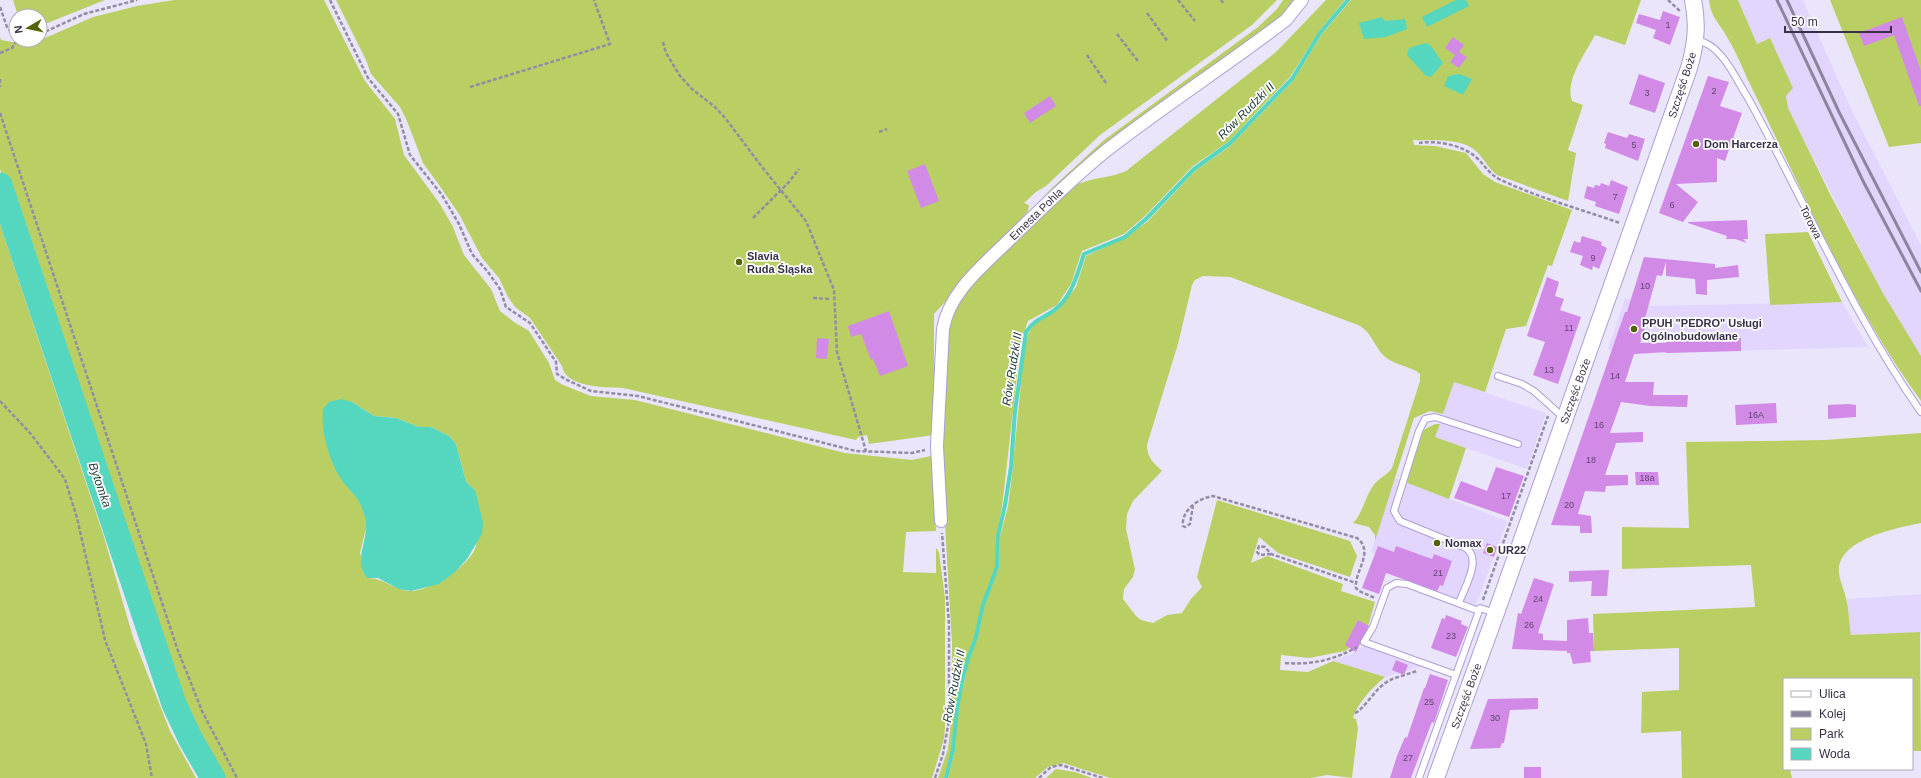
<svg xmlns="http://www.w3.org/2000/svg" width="1921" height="778" font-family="Helvetica,sans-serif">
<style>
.built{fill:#e2d6fe}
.green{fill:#bacf63;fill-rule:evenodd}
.water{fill:#55d6be}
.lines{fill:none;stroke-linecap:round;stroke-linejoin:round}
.stream{stroke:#55d6be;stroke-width:4}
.river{stroke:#55d6be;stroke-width:25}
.building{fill:#d28ae7}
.lane-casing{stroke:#ae9dd4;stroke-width:8}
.street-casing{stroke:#ae9dd4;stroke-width:14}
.secondary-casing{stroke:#ae9dd4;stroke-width:18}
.path{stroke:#938ca3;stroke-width:2.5;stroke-dasharray:4 2;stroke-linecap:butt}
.lane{stroke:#fff;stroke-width:6}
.street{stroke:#fff;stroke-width:12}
.secondary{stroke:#fff;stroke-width:16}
.rail{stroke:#8c859c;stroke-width:3}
.poi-dot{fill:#556203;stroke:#fff;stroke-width:1.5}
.labels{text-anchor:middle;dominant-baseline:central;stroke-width:3.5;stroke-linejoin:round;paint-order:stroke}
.number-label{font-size:9px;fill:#5e466f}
.street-label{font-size:11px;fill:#383047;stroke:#fff}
.poi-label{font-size:11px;font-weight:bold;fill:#383047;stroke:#fff;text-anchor:start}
.water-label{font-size:12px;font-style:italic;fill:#223e38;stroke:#fff}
</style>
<rect width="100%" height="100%" fill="#ebe5fc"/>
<!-- built -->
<path class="built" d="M1738,0H1803L1852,111L1921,245V356L1884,295L1798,129L1788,108L1770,38L1757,44Z
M1625,298L1648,306L1842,302L1868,347L1624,354L1608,349Z
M1454,382L1546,413L1527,469L1435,437Z
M1395,478L1507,521L1476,605L1386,573L1379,594L1362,588L1375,554L1371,552Z
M1921,594V639L1920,632L1851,635L1847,599Z
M1364,646L1424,666L1385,677L1333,661L1351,654Z"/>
<!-- green -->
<path class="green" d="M13,0H105L40,26V16H18Z
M174,0H324L365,81L395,119L404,155L440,204L453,227L464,255L491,289L500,311L514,322L529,331L549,363L555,380L563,385L591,396L635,400L845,453L912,460L931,456L936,531L906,532L903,572L936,573V548L939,552L945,598V727L944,739L932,778H214L183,723L0,169V37L1,40L29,45L93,17L137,6ZM352,402L374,416L396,418L419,427H431L449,436L456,444L466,482L475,490C475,503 478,535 476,546C471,565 429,592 410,591C393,590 385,578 367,578L360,553L367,524L363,509L356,495L349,487Z
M336,0H1277L1252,25L1100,135L1046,186L1036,192L1024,203L1029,205L1028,211L934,314V435L869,444L867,435L858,437L856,440L623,388C606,387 565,388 562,366L530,318L515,307L508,297L499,278L482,258L459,214L439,185L423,163L407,121L400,107L371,74L366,60Z
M1283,0H1295L1280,17L1107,143L1040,199L1104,140L1258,27L1277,9Z
M1326,0H1345L1320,30L1290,77L1228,142L1193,166L1145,216L1124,234L1082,251L1071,284L1057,305L1028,321L1021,341L1002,507L997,536L996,567L982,604L975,636L968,654L956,708L952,749L944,778H938L948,749L951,722L952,644L942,473L946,330L952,312L976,277L1069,189C1090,176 1105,180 1126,171L1276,52Z
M1351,0H1641L1625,45L1595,35C1585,54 1565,80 1572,101L1583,105L1568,150L1576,153L1568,201L1497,175C1489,169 1484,159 1477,152C1462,137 1433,141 1413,140L1414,145L1435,146L1466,153L1483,174L1495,182L1572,210L1552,266L1548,265L1526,326L1506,329L1485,392L1454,382L1443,414L1430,411L1414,418L1375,541V535L1369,527L1353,523C1363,513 1365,497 1373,486C1378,478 1387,476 1392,468L1420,381V374C1412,366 1395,366 1384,356C1374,346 1371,331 1358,325L1230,277L1203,276L1195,280L1192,285L1178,344L1147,445C1147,458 1154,463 1162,471L1133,501L1127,514L1126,529L1135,569L1133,577L1124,589L1123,599L1136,616L1141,620L1153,623L1167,615L1182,613L1191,599L1202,587L1197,577L1217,500L1350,541L1357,556L1350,577L1278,553L1259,537L1251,563L1267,556L1343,584L1341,591L1375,602L1365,637L1345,651L1309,658L1281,655L1280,670L1308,672L1333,661L1385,677C1372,688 1358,702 1353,718L1356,719L1358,728L1352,778L1327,775L1311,778H1110L1063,763L1048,767L1035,778H948L955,750L958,708L970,657L978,636L985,604L999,567L1000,537L1008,506L1012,475L1024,352L1028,334L1034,324L1058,310L1076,287L1086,256L1125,238L1148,221L1195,171L1229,147L1293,81L1322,34Z
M1709,0H1738L1757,44L1770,38L1793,88L1786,96L1788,108L1831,196L1884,295L1921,356V401C1849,302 1801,187 1747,78C1741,64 1735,50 1727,37C1719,22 1711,18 1709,0Z
M1830,0H1921V143L1889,147Z
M0,224L104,537L133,637L170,731L196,778H0Z
M1808,232L1842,302L1770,305L1765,234Z
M1435,424H1440L1435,437L1466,448L1449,499L1405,482L1421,435L1425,429Z
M1921,433V523C1897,528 1838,539 1839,571C1839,580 1844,589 1846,598C1849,609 1849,623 1851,635L1920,632L1921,751H1912V679H1784V769H1790L1792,778H1682L1681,731L1641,733L1642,692L1679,690V648L1594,651L1593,614L1755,607L1751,565L1622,569V527L1689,528L1686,442L1825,440Z
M1056,769L1075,772L1092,778H1046Z"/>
<!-- water -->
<path class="water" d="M1456,0H1466L1469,6L1427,27L1422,17Z
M1382,17L1385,21L1405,19L1407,29L1386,37L1364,39L1359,23Z
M1426,43L1431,46L1443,63L1431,77L1426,76L1407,55L1409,48Z
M1459,74L1472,79L1463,95L1444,86L1448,76Z
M341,399L352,402L374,416L396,418L419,427H431L449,436L456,444L466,482L475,490L483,522L482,534L467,559L455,572L439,584L411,591L399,589L378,578H367C354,561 366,545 366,526C367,521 364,515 363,511C359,496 347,489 339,476C328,456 321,432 323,409L329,402Z"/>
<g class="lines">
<!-- stream -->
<path class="stream" d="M946,778L953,750L957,708L963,677L969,656L976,637L983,605L997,567L998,536L1005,505L1011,467L1015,411L1026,332C1037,316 1047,318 1058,307C1073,293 1078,272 1084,254L1125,237L1147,218L1194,169L1229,144L1292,79L1320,33L1348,0"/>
<!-- river -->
<path class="river" d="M0,185L174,704L191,740L213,778"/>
</g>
<!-- building -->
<path class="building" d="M1663,11L1680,17L1670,45L1653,38L1656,30L1636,23L1639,14L1660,20Z
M1902,17L1921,71V106H1919L1894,35L1864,46L1859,33Z
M1453,37L1464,45L1459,52L1467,57L1459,68L1450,62L1455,55L1445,48Z
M1639,74L1665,83L1655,113L1629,104Z
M1708,76L1729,82L1720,106L1742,113L1725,161L1717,158V182L1676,184L1698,202L1683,222L1659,213Z
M1050,96L1056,106L1030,123L1024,113Z
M1608,132L1627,138L1629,134L1645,139L1638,161L1605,148L1606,144L1604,143Z
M925,164L939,201L921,208L907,171Z
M1611,180L1628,187L1619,214L1595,206L1596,202L1584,198L1587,186L1594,188L1595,185L1600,186L1601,183L1609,186Z
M1747,220L1748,239H1743L1747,243L1735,239H1726L1727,236L1688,223V222Z
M1582,236L1602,242L1601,245L1607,248L1599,269L1593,266L1592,270L1580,265L1583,256L1570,252L1574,241L1580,243Z
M1644,257L1715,264V268L1738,265L1739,277L1707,280V295L1696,294L1695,279L1666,276V262L1662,276L1657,275L1645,318L1648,319L1640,343H1666V352L1634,354L1625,382H1654L1653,395H1688L1687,407L1650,406L1621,402L1610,433L1643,432V442L1616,443L1605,475H1628V485L1606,486L1605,492L1585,491L1578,514L1591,516L1592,533H1580V526L1551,525L1625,312H1627Z
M1547,277L1559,282L1555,296L1564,299L1560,310L1581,317L1558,384L1533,375L1545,342L1527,336Z
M889,311L908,366L880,376L873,359L871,360L861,334L851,337L848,326Z
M1666,337L1741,338V351L1666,353Z
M817,338L829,339L827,359L816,358Z
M1776,403L1777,423L1736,425L1735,405Z
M1848,404L1856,405V417L1828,419V405Z
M1496,467L1524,476L1509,517L1454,498L1461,481L1487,491Z
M1635,472H1658L1659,485H1636Z
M1487,543L1497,547L1494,557L1483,553Z
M1378,546L1394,552L1396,546L1432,559L1434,554L1452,561L1443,586L1440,585L1437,591L1386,573L1379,594L1362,588Z
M1609,570L1607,596H1591L1592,581L1569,582V571Z
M1534,578L1554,584L1538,633L1543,634V640L1567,641V620L1588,618L1589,633H1593L1594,651H1590L1591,662L1573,664L1570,653H1567V651L1512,649L1518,613L1521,614Z
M1446,615L1462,621L1461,624L1468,627L1456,657L1431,648L1442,618L1445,619Z
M1358,620L1369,626L1356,652L1345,645Z
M1396,660L1408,665L1404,675L1392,670Z
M1430,674L1448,680L1434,723L1432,722L1428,732L1411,778H1390L1397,756L1405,737L1407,738L1424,688H1425Z
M1538,698V709L1510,710L1504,743H1502L1500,748L1470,749L1488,699Z
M1524,767H1541V778H1524Z"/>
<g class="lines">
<defs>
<path id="lane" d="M1696,40C1722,44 1735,78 1748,98C1806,203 1852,314 1921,412
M1498,376L1522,384L1534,391L1564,418
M1459,603C1464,588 1484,557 1464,547L1400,521L1394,511L1419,431L1425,419L1435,417L1518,444
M1456,675L1364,642L1373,627L1387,588L1396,583L1407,584L1479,611
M1419,778L1480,608L1495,613"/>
<path id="street" d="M941,521L937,446L943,329C949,292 984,265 1009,240C1041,209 1072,178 1107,150C1165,105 1227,65 1286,20L1302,0"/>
<path id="secondary" d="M1436,778L1496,613L1689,68C1696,44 1698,24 1693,0"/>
</defs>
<!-- lane casing -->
<use href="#lane" class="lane-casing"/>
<!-- street casing -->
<use href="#street" class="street-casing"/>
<!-- secondary casing -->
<use href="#secondary" class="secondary-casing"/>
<!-- path -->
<path class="path" d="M330,0L368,78L398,114L410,155L442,195L459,224L472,254L488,272L500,289L506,307L530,323L556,362L557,374L567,380L591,391L638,396L856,451L912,453L925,450
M1178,0L1195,21
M1221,0L1223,3
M1668,0L1680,11
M0,7L7,27L16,38
M1147,13L1168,42
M40,34L84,14L137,0
M1117,34L1138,61
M663,42L666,53L680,76L692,89L715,107L726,119L762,167L806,221L834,290L837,352L866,451
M0,53L12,48L17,40
M1087,55L1106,83
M0,79V87
M470,87L610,44L594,0
M0,113L177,648L202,711L237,778
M879,132L887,129
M1419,143C1437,140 1463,145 1477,158C1485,166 1490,175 1501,180C1539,198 1580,209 1620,223
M753,218L789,182L799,169
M813,298L829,299
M0,401L31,434L65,479L77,518L105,640L146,744L152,778
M1193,505L1190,524L1185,527L1183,526C1181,510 1199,498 1213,496L1357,538C1375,552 1354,571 1356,588L1359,591L1375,598
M1271,554L1260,555L1257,552L1259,546L1265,547L1271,554L1356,583
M1483,600L1548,416
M1285,663C1312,665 1334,660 1357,647
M1355,713C1363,710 1374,691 1384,684C1393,677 1406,675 1417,671
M935,778L943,754L949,720V624L942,533
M1039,778L1051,767L1061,765L1103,778"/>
<!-- lane -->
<use href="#lane" class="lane"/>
<!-- street -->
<use href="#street" class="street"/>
<!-- secondary -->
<use href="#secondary" class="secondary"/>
<!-- rail -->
<path class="rail" d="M1777,0L1863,181L1921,291
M1787,0L1839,112L1921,272"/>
</g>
<!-- markers -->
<g class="poi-dot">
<circle cx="1696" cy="144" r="4"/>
<circle cx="739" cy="262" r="4"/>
<circle cx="1634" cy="329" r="4"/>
<circle cx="1437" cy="543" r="4"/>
<circle cx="1490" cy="550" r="4"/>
</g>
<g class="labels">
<!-- number labels -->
<g class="number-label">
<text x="1668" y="25">1</text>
<text x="1714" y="91">2</text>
<text x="1647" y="93">3</text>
<text x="1634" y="145">5</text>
<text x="1615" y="197">7</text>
<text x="1672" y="205">6</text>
<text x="1593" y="258">9</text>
<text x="1645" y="286">10</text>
<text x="1569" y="328">11</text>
<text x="1549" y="370">13</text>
<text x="1615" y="376">14</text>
<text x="1756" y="415">16A</text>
<text x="1599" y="425">16</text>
<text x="1591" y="460">18</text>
<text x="1647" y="478">18a</text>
<text x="1506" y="496">17</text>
<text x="1569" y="505">20</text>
<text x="1438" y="573">21</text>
<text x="1538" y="599">24</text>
<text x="1529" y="625">26</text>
<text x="1451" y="636">23</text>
<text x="1429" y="702">25</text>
<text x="1495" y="718">30</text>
<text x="1408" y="758">27</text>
</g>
<!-- street labels -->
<g class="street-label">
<text transform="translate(1682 85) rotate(-72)">Szczęść Boże</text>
<text transform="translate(1036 214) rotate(-44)">Ernesta Pohla</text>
<text transform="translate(1811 222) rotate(63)">Torowa</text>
<text transform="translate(1575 391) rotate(-70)">Szczęść Boże</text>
<text transform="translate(1466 696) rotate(-70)">Szczęść Boże</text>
</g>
<!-- poi labels -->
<g class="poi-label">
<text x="1704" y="144">Dom Harcerza</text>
<text x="747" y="256">Slavia<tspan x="747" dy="13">Ruda Śląska</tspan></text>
<text x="1642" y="323">PPUH "PEDRO" Usługi<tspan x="1642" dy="13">Ogólnobudowlane</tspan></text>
<text x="1445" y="543">Nomax</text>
<text x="1498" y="550">UR22</text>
</g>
<!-- water labels -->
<g class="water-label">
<text transform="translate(1246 111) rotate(-45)">Rów Rudzki II</text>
<text transform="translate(1012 369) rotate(-81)">Rów Rudzki II</text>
<text transform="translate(100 485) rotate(71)">Bytomka</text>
<text transform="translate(954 686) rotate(-79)">Rów Rudzki II</text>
</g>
</g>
<!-- legend -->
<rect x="1783" y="678" width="130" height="92" fill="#ffffff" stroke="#afacb5"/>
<rect x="1791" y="691" width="20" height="6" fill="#ffffff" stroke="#afacb5"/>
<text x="1819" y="698" font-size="12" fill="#383047">Ulica</text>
<rect x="1791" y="711" width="20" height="6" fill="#8c859c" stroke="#afacb5"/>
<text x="1819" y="718" font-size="12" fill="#383047">Kolej</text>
<rect x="1791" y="728" width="20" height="12" fill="#bacf63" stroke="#afacb5"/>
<text x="1819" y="738" font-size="12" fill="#383047">Park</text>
<rect x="1791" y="748" width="20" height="12" fill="#55d6be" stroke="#afacb5"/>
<text x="1819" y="758" font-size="12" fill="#383047">Woda</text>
<!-- north arrow -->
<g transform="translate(28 28) rotate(261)"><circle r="19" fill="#ffffff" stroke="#afacb5"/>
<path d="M0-3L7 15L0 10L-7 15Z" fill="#556203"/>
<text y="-6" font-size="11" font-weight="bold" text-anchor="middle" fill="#383047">N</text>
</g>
<!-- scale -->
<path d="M1785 26v6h106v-6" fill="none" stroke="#383047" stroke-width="2"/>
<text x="1791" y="26" font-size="12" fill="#383047" stroke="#ffffff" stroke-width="3" paint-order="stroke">50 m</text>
</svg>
